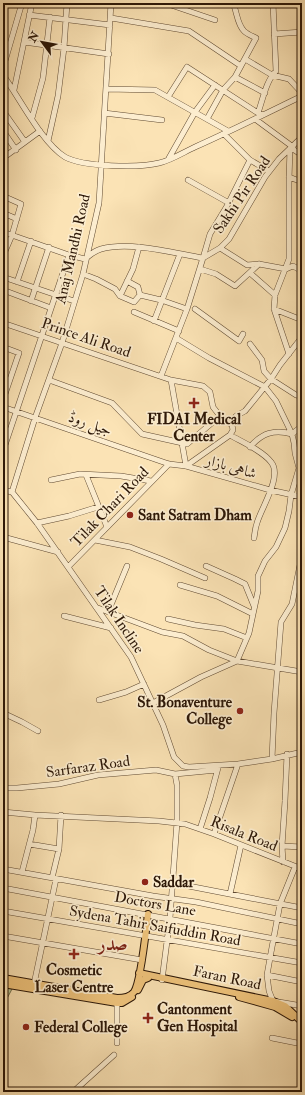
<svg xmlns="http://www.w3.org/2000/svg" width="305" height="1095" font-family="'IM FELL Double Pica',Amiri,serif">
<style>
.green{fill:#b8c592;stroke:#726e4c}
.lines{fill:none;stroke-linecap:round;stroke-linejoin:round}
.minor-casing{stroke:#604a32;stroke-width:6}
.major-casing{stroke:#2c1707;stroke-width:8}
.minor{stroke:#fcedcf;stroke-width:5}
.major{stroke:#eec27a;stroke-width:6}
.poi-dot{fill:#8f2418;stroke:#fcedcf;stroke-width:1.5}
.labels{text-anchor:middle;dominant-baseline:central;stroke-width:3.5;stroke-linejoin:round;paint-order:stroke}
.street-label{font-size:15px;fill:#2c1707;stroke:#fcedcf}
.poi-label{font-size:15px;font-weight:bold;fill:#2c1707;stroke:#fcedcf;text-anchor:start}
.district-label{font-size:19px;font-weight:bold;fill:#7a1f14;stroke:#fcedcf}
</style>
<rect width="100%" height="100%" fill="#fbe3b5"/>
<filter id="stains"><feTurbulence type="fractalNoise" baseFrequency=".005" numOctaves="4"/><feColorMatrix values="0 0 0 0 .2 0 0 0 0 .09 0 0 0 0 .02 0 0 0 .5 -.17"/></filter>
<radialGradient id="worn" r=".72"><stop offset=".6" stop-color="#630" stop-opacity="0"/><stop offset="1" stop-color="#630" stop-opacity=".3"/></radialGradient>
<!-- green -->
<path class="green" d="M3,987L12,989L3,1006Z"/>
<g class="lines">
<defs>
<path id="minor" d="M165,3L215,20
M3,10L5,3
M29,15L110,25
M111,18L189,31L241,66
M274,34L302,32
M24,42L109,54
M245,59L272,75L289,79L302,93
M3,68L22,3
M3,75C19,97 42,143 65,157C83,167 139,168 159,163C170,161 184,152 195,147C231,131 267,113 302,96
M235,77L265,93
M107,89L155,90L228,131
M14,90L32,3
M168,97L187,67L258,113
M3,111L25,142L40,131
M104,113L162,120
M263,115L258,113C263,99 266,81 276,71L273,3
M32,118L43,78L50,17
M207,119L223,90L235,77L256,38C252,36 247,34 244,31C237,24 237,12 233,3
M255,119L293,147
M3,131L16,150
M224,134L250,160L269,171
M48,141L58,96L64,48L67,3
M291,148L302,155
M3,158L25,142
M169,158L195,112L215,85
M289,177L302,182
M188,180L229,203
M3,196L21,204L12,235L3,256
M3,213L17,219
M3,232L69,255L85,259C90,255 94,251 101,249C131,241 173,253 203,258L210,234L227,206L250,160
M220,248L247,265L259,264L286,269L293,266L302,271
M200,269L216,274L235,286L259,264
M250,273L275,295
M83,274L96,279L115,289L120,296L134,302L140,295L161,300L187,309
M3,277L74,301
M127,281L138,287L140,295
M17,282L31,241
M3,290L51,308
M120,296L133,269L139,247
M31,301L49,247
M195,309L239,341L243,334
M274,309L302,320
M134,312L179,331
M154,321L180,254
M3,323L171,380L203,386L210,392L213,407L220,416L187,444L142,434L112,403L49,380
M250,344L262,360L264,371L271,379L296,395L302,397
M3,347L19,353L3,400
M289,354L274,309L275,295L289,259V179L290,149
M161,376L187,309L203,258L220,248L229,239L265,177L279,159L302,137
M171,380L186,466
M3,407L169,464L186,466L270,490L302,497
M220,416L232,425
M292,434L302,426
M230,435C242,442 263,451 271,462C283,476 261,508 257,523C255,528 255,533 254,538
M250,447C262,433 274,429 292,434
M3,451L69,255
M186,466L230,435L233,430L232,425L236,416L245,411L271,379L280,365L302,337
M86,475L107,527
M51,480L80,474L121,476L151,481
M3,490L12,492
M12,492L35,418L62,343L83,274L99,203L111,3
M12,492L37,523L131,657L163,725L174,757L183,766L189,767L238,764L272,759L302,752
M37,523L69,516L98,507
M3,537L58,552
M95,540L130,547L161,559L205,578
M206,566L235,579L245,584L254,606
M68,567L169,464
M180,585L217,596L253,614
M98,608L162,632L183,636L209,650L237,661L302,672
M108,612L127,566
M64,616L111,628
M168,619L195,625L224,629L247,638
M99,700L126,692L144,684
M153,703L201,677L237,661L249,633L258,591V576L265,561L276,547L285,528L289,511L291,495L299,468L295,453L294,443L292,434L276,401L265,387L209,358L176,338
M3,713L22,722L38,731
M272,759L274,713L281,622L292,604L302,555
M3,788H17L59,784L98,775L156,770L175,774L217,770
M3,812L35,815L159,821L185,824L214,834L302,869
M200,829L210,798L218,768
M214,834L238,764
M29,844L59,849
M282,846L302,847
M283,862L282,846L285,801L287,754
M295,867L280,904L270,958L267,975L269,991L273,1001L302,1006
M3,869L153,896L196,902L302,924
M22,872L33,830L35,815
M52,878L59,849L61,815
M173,883L302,908
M3,888L302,944
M230,894L241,845
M3,911L302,963
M3,936L142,960
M267,975L302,982
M162,980L170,918L177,822V785L175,774
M34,984L56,879
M272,1038L302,1044
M117,1043V1003
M73,1092L114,1055"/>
<path id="major" d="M139,973L273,1001L285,1006L302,1022
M3,978L117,998C123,998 130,997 134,992C141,982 146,929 148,914
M3,984L117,1003H122L132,997
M138,990L143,980L148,978
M239,997L275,1007L292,1017"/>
</defs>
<!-- minor casing -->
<use href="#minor" class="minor-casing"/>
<!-- major casing -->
<use href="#major" class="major-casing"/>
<!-- minor -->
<use href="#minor" class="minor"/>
<!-- major -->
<use href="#major" class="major"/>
</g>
<!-- markers -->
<g class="poi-dot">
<path d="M192 397h4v4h4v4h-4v4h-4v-4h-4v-4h4z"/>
<circle cx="130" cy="515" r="4"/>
<circle cx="240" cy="711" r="4"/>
<circle cx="145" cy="882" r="4"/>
<path d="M72 948h4v4h4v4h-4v4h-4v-4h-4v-4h4z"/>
<path d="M146 1012h4v4h4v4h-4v4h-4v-4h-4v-4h4z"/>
<circle cx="26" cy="1027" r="4"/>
</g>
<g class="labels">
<!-- street labels -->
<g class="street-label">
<text transform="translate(242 195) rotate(-56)">Sakhi Pir Road</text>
<text transform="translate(73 249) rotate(-77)">Anaj Mandhi Road</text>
<text transform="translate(86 338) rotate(19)">Prince Ali Road</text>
<text transform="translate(90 424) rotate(19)">جیل روڈ</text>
<text transform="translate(231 467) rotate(16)">شاہی بازار</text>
<text transform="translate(110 507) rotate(-46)">Tilak Chari Road</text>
<text transform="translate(119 620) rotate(56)">Tilak Incline</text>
<text transform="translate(88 767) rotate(-8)">Sarfaraz Road</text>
<text transform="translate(244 834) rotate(22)">Risala Road</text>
<text transform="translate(155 904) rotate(10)">Doctors Lane</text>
<text transform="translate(155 926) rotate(10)">Sydena Tahir Saifuddin Road</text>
<text transform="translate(227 978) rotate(12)">Faran Road</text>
</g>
<!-- poi labels -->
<g class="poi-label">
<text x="194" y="419" text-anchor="middle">FIDAI Medical<tspan x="194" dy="17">Center</tspan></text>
<text x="138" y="515">Sant Satram Dham</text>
<text x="232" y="702" text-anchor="end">St. Bonaventure<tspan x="232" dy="17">College</tspan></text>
<text x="153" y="882">Saddar</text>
<text x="74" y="970" text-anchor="middle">Cosmetic<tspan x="74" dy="17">Laser Centre</tspan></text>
<text x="157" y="1009">Cantonment<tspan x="157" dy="17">Gen Hospital</tspan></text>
<text x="34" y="1027">Federal College</text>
</g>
<!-- district labels -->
<g class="district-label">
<text x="113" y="944">صدر</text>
</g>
</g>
<!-- margin -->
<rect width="305" height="1095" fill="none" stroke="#fbe3b5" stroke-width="16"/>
<rect x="4" y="4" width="297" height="1087" fill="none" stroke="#2c1707" stroke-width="2"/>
<rect x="8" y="8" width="289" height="1079" fill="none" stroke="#2c1707"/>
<!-- north arrow -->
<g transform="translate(42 42) rotate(302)" stroke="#fcedcf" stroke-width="3" paint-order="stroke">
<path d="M0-3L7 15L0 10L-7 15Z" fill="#2c1707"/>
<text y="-6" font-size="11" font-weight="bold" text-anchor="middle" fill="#2c1707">N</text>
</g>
<rect width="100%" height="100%" filter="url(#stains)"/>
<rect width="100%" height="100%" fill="url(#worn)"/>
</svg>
